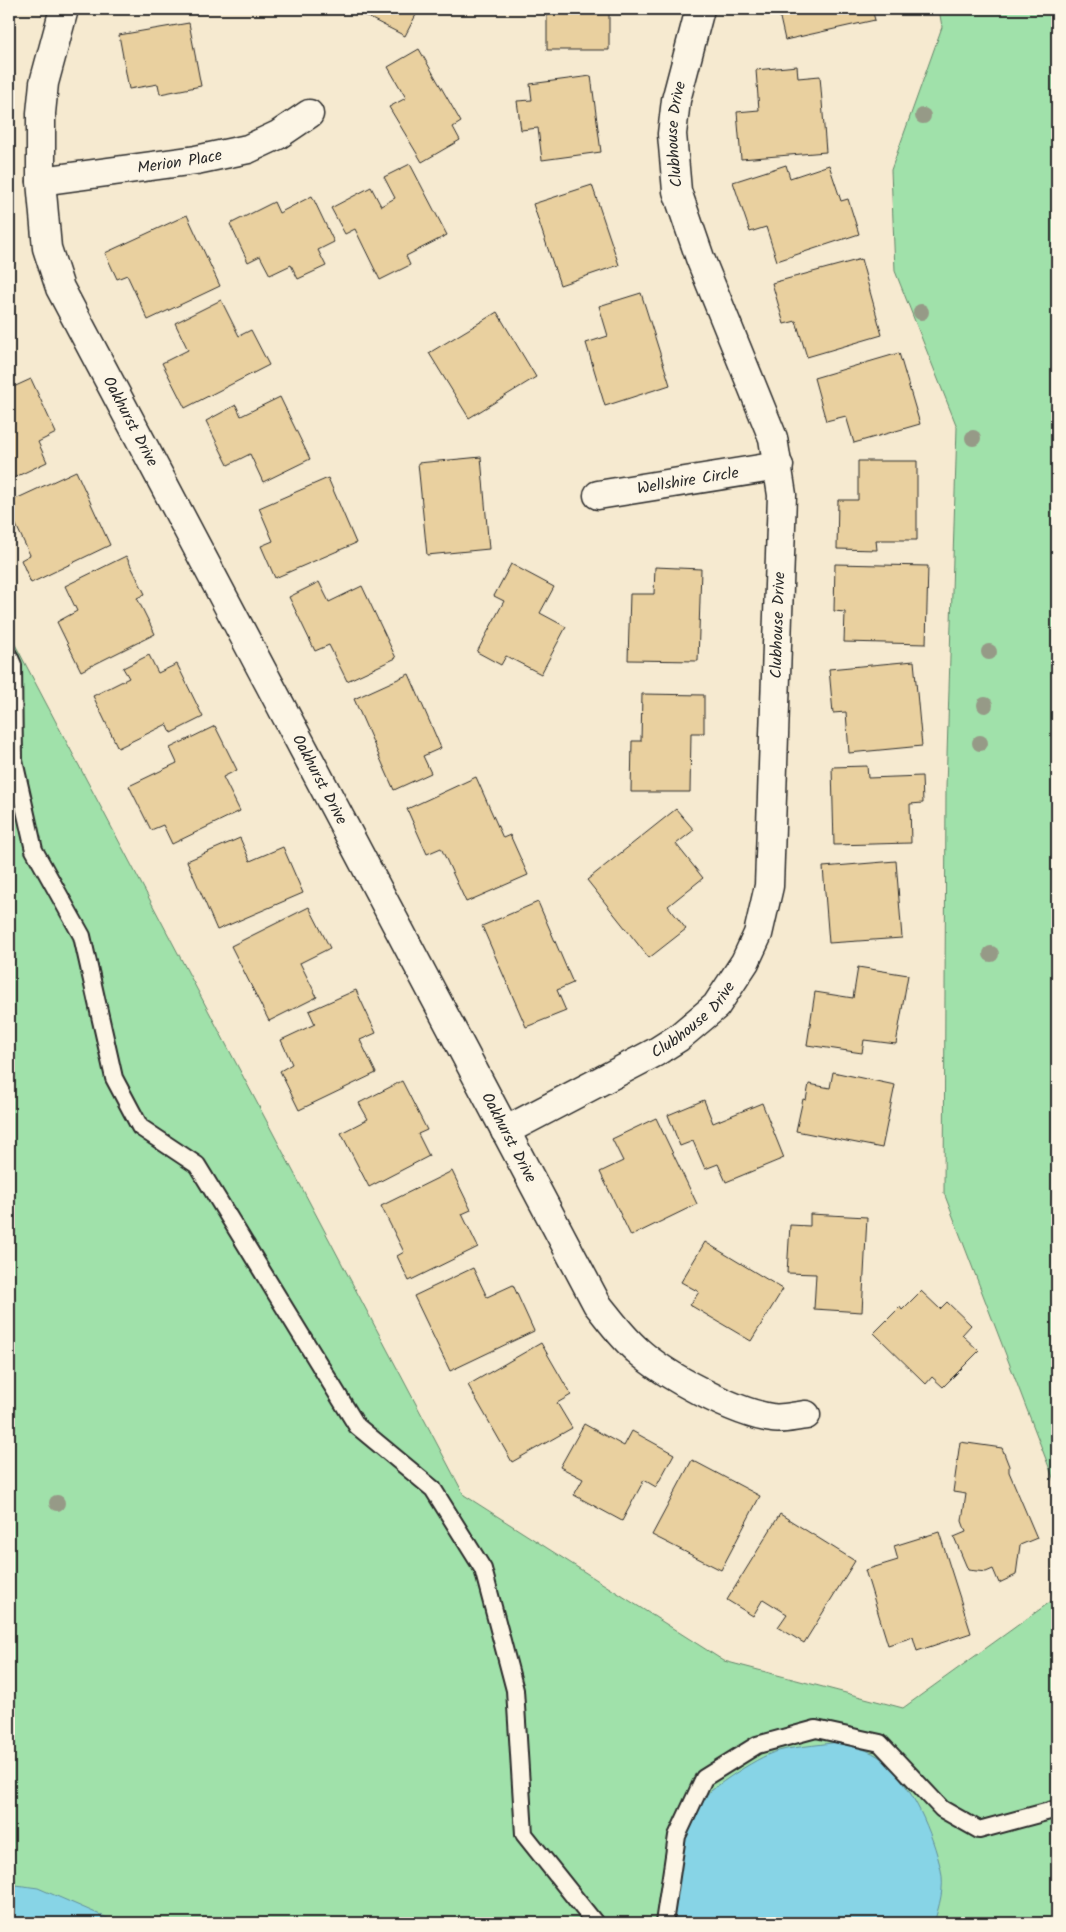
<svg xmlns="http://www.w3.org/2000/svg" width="1066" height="1932" font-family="Kalam,sans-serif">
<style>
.green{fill:#a0e1aa;stroke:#66866a}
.water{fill:#87d4e6;stroke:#62909b}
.building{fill:#e9d09f;stroke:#2b2b2b}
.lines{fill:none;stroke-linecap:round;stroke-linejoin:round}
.lane-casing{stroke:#2b2b2b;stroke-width:20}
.street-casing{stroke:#2b2b2b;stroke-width:31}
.lane{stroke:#fcf5e5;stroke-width:16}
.street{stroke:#fcf5e5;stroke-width:28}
.tree{fill:#969a87}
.labels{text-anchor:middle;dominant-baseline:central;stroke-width:4;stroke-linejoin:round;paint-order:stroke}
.street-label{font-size:16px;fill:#2b2b2b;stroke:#fcf5e5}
</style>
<rect width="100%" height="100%" fill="#f6ead0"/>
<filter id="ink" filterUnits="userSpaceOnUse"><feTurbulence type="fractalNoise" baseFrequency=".02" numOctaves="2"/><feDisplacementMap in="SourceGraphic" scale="10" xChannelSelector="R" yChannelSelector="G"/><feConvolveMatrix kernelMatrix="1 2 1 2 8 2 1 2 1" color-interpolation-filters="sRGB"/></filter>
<g filter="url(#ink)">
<!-- green -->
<path class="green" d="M939,9H1057V1488L944,1193L946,788L957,427L895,271L891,170L942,27Z
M9,633L464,1495L724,1661L903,1708L1057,1597V1923H9Z"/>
<!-- water -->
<path class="water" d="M837,1742C852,1746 870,1749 883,1760C912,1784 933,1834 941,1870C945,1888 939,1906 934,1923H673C674,1892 676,1850 685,1820C692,1799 751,1761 772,1753C792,1746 816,1746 837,1742Z
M9,1884L38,1888L119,1923H9Z"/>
<!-- building -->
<path class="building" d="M289,9H310L309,13Z
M352,9H419L405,36Z
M547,9H609V50H547Z
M778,9H872L875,20L785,40Z
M189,23L201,86L160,94L158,84L129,89L119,35Z
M419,49L461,122L453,127L460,140L422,162L389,107L406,98L388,67Z
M797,66L798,78L820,76L826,152L741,159L737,112L759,110L756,70Z
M591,76L601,152L542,160L538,128L521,130L517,101L532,100L530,84Z
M410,164L447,235L406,256L410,265L380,280L355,229L345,234L331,208L371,187L381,206L395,198L384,177Z
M786,165L790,178L829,165L841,201L848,199L859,234L777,261L766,227L750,232L733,182Z
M592,185L619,265L560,285L533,204Z
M312,196L334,242L318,250L326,266L298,279L291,265L270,275L260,256L248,262L230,224L274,202L279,213Z
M187,215L220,286L148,320L127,275L117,279L105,253Z
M861,259L882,335L807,357L796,321L784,324L772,283Z
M641,293L670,385L605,406L586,343L608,336L599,306Z
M221,300L239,336L251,330L269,365L185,408L162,363L188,350L175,323Z
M497,312L536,377L469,418L429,353Z
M899,353L920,424L854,443L846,416L826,421L814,378Z
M31,379L56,433L38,442L47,462L9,480V389Z
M280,397L310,459L263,482L250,454L228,465L206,421L236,405L241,416Z
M481,457L489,549L427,555L418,463Z
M858,461H917V540H876L877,550L837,549L838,500H858Z
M76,471L110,545L31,583L21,560L30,555L9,510V502Z
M328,478L356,543L275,578L261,546L273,541L259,508Z
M126,556L145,594L137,598L155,634L81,671L57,622L77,611L65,586Z
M511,564L554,587L540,613L566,627L541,674L506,656L501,665L477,652L504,601L494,596Z
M835,564L928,566L926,644L844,642L845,612L834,611Z
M655,567L701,569L698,661L628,660L630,594H654Z
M319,582L329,602L362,586L396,658L347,681L329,645L315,651L289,597Z
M149,655L158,673L177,664L203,717L171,733L167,724L118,748L93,696L129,678L123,668Z
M914,661L922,746L849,753L846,712L833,713L829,669Z
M409,674L441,748L423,756L431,773L394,790L354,699Z
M642,694L704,695V733H691L690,792H631L632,741H641Z
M215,726L237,770L223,777L240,811L172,844L163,825L151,830L129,786L177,763L170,748Z
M867,766L868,778L922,776L923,803L910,804L911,843L834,845L832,767Z
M476,777L503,838L510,835L528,875L466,902L441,848L427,854L407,809Z
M676,809L694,830L676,844L703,878L668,906L686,929L649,958L587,880Z
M240,838L250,861L283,847L303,893L217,930L187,861Z
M896,861L902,938L829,943L823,867Z
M538,902L573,983L557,990L566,1011L526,1027L482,926Z
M309,907L330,948L300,963L317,997L269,1021L231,946Z
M858,967L908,975L896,1044L864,1040L862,1053L807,1045L815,992L853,998Z
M356,990L376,1033L360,1040L376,1073L299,1110L280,1071L292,1064L281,1040L315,1024L309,1011Z
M833,1072L895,1085L882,1148L796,1131L803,1099L806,1100L809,1084L830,1088Z
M402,1081L427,1130L418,1134L429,1156L369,1187L341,1133L368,1119L359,1103Z
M704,1100L713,1123L762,1103L784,1158L726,1182L718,1164L705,1169L693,1141L680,1146L668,1115Z
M656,1118L697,1204L631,1236L600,1172L623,1161L612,1139Z
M452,1171L471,1210L462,1214L478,1247L409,1281L397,1256L404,1252L381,1206Z
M810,1214L867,1217L862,1312L814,1309L816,1274L787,1273L790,1225L810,1226Z
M705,1242L783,1289L751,1341L690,1305L699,1292L681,1282Z
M473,1268L487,1297L513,1285L534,1331L450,1371L414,1296Z
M921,1291L940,1309L947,1302L971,1325L962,1335L979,1351L943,1387L932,1377L926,1384L874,1333L900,1307L902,1310Z
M541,1343L571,1395L557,1403L572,1428L512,1462L468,1385Z
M584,1424L624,1446L632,1431L674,1454L656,1487L644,1480L622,1521L574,1495L583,1479L560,1467Z
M960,1442L1002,1448L1009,1466V1472L1037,1538L1020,1545L1016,1575L999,1583L993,1569L986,1572L968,1570L954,1537L966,1532L962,1521L966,1494L953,1492Z
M692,1460L760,1496L721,1570L652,1535Z
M780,1514L855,1561L804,1643L778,1627L787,1614L763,1599L753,1616L727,1600Z
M939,1532L971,1633L917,1651L913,1637L888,1645L865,1570L898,1560L894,1546Z"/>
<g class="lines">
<defs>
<path id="lane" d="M9,656L13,665L14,761L34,850L82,936L114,1078L140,1127L197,1165L357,1426L433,1489L483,1569L515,1690L524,1834L595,1923
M664,1923L677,1836L704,1778L757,1745L816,1729L880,1743L942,1809L979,1830L1057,1809"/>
<g id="street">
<path id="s1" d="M64,9L44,83L41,113V181L47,248L60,288L597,1304C610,1320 621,1336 637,1350C664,1375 735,1413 772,1418C782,1420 795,1416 806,1415"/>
<path id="s2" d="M41,181L196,160L248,149L278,135L309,114"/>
<path id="s3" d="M598,495L779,466"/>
<path id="s4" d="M505,1131L656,1052L678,1038L716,1006L745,962L758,934L769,886L782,495L773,438L700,258L677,191L672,134L676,100L700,9"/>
</g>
</defs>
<!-- lane casing -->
<use href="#lane" class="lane-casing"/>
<!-- street casing -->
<use href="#street" class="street-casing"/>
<!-- lane -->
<use href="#lane" class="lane"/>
<!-- street -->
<use href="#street" class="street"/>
</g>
<!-- trees -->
<g class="tree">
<circle cx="923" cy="116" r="8"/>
<circle cx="921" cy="312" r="8"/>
<circle cx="973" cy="438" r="8"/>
<circle cx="989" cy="652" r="8"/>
<circle cx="985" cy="705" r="8"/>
<circle cx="980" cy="743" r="8"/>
<circle cx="991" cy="954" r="8"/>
<circle cx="57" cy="1503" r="8"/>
</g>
</g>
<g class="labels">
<!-- street labels -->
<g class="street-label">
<text stroke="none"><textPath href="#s4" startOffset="1150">Clubhouse Drive</textPath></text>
<text stroke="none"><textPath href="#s2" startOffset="140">Merion Place</textPath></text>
<text stroke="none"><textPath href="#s1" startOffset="435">Oakhurst Drive</textPath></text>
<text stroke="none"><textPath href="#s3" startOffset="91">Wellshire Circle</textPath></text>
<text stroke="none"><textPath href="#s4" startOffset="640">Clubhouse Drive</textPath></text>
<text stroke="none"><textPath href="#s1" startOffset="840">Oakhurst Drive</textPath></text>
<text stroke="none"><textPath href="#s4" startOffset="220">Clubhouse Drive</textPath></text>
<text stroke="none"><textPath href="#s1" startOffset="1245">Oakhurst Drive</textPath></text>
</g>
</g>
<!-- margin -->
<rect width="1066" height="1932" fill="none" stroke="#fcf5e5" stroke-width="30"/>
<rect x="15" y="15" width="1036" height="1902" fill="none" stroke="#2b2b2b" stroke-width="2" filter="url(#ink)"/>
</svg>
